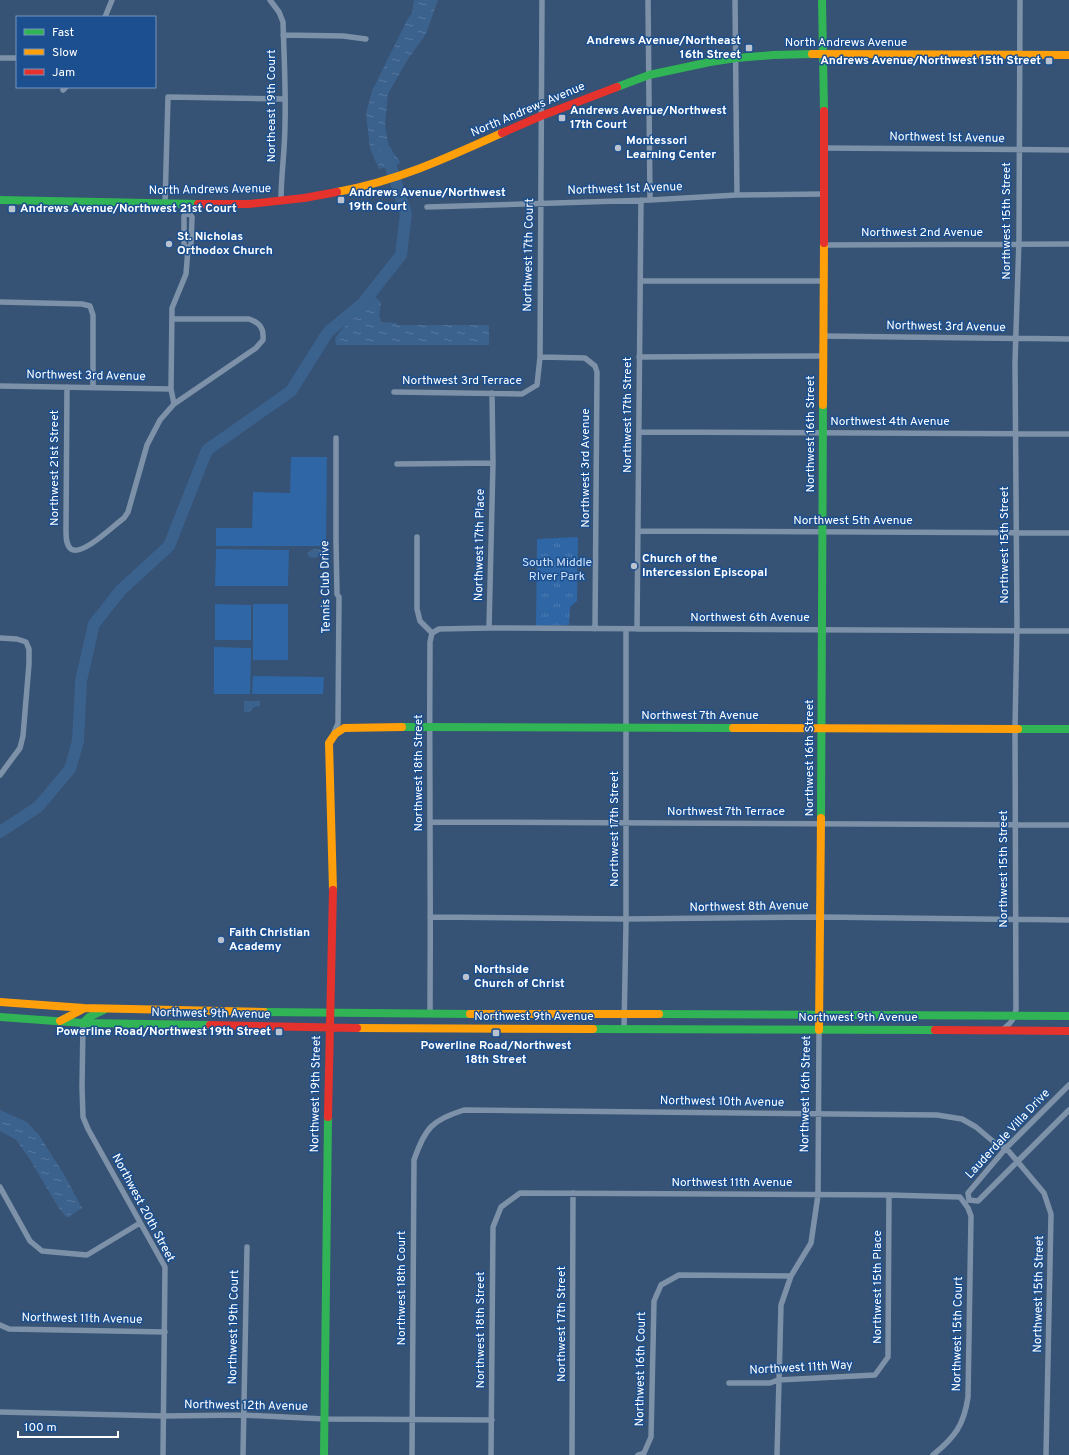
<svg xmlns="http://www.w3.org/2000/svg" width="1069" height="1455" font-family="Overpass,sans-serif">
<style>
.park{fill:url(#park-tufts)}
.pitch{fill:#2f66a5}
.water{fill:url(#water-ripples)}
.lines{fill:none;stroke-linecap:round;stroke-linejoin:round}
.river{stroke:#3b618d;stroke-width:12}
.street{stroke:#7d92a8;stroke-width:5.5}
.fast{stroke:#30b455;stroke-width:8}
.slow{stroke:#ff9f0a;stroke-width:8}
.jam{stroke:#e5322d;stroke-width:8}
.poi-dot{fill:#b9c2ce;stroke:#1b4f8f;stroke-width:1.5}
.labels{text-anchor:middle;dominant-baseline:central;stroke-width:3;stroke-linejoin:round;paint-order:stroke}
.poi-label{font-size:12px;font-weight:bold;fill:#fff;stroke:#1b4f8f;text-anchor:start}
.street-label{font-size:12px;fill:#fff;stroke:#1b4f8f}
.park-label{font-size:12px;fill:#cfe3fa;stroke:#1b4f8f}
</style>
<defs>
<pattern id="park-tufts" width="24" height="20" patternUnits="userSpaceOnUse"><rect width="24" height="20" fill="#2f66a5"/><path d="M3 7l-1-3M5 7V3M7 7l1-3M15 17l-1-3M17 17v-4M19 17l1-3" fill="none" stroke="#4e7db2"/></pattern>
<pattern id="water-ripples" width="26" height="14" patternUnits="userSpaceOnUse"><rect width="26" height="14" fill="#3b618d"/><path d="M2 4q2-2 4 0t4 0M15 11q2-2 4 0t4 0" fill="none" stroke="#58799e"/></pattern>
</defs>
<rect width="100%" height="100%" fill="#365274"/>
<!-- park -->
<path class="park" d="M578,537L577,601L570,607L569,625L536,626L537,539Z"/>
<!-- pitch -->
<path class="pitch" d="M291,457H327L326,546H216V528H252L253,492L290,493Z
M216,549L289,550L288,586H215Z
M215,604L251,605V640H215Z
M253,604H288V660H253Z
M214,647L251,648L250,694H214Z
M253,676L324,677L323,694H252Z"/>
<!-- water -->
<path class="water" d="M414,0H438L426,34L408,59L388,94L385,125L389,147L401,163L379,169L370,149L366,113L372,91L407,20L412,13Z
M375,297L381,302L379,316L381,322L397,323V325H489V345H336L335,338L342,329Z
M313,549L322,550V554L315,558L309,557L307,553Z
M244,701H260V706L254,707L249,712H244Z
M0,1110L27,1122L39,1135L65,1176L82,1208L67,1218L58,1207L29,1158L16,1140L0,1131Z"/>
<g class="lines">
<!-- river -->
<path class="river" d="M0,832L38,807L70,769L78,741L81,681L94,624L121,590L169,546L207,450L291,391L328,332L363,303L401,255L406,214L386,151"/>
<!-- street -->
<path class="street" d="M270,0L279,12L283,22C284,56 286,90 285,124C285,150 281,175 281,200
M648,0L650,200
M735,0L737,195
M105,17L112,0
M283,35L343,36L366,39
M0,58H17
M63,90L66,87
M824,148L1069,150
M165,204L168,97L285,99
M427,207L650,200L737,195L824,194
M824,245L1069,244
M188,249L184,245V216L188,212V208
M640,281H823
M0,302L82,304L90,306L93,315V387
M172,319H249C260,323 264,328 263,340L256,348L174,404
M823,336L1069,339
M540,357L585,358L595,366L597,372L595,629
M639,357L823,356
M0,386L171,389
M67,387L66,531C66,537 66,545 71,549C82,557 114,525 124,518L128,512L147,445L160,420L174,404L171,389L172,308L186,274L188,249L191,245L192,217L188,212
M394,392L522,394L537,385L540,357L542,0
M639,432L1069,434
M397,464L493,463
M638,531L1069,533
M417,537V609L420,621L432,633
M489,628L493,463L492,393
M637,629L641,200
M432,633L439,629L489,628L1069,631
M0,638L17,639L26,642L29,649V664L23,736L20,748L0,775
M334,733L338,723L339,597L337,594L336,541V438
M431,822L1069,825
M430,917L626,919L821,917L1069,920
M430,1014C431,890 429,766 430,642L432,633
M83,1023L82,1087L83,1117L88,1129L165,1267L163,1455
M624,1029L626,923V629
M1002,1030C1010,1024 1015,1019 1016,1009L1015,729L1017,624L1015,362L1019,239L1020,0
M1069,1085L1006,1148L968,1193L969,1200L978,1201L1069,1110
M0,1187L30,1241L42,1251L87,1255L140,1223
M0,1325L9,1329L165,1332
M729,1383H770L778,1380L875,1375L888,1357L889,1195
M0,1412L164,1416L243,1415L325,1419L492,1420
M243,1455L247,1247
M412,1455L414,1160C425,1128 432,1120 464,1110L937,1115L962,1119L976,1127L995,1143L1006,1148L1044,1193L1051,1214L1046,1455
M491,1455L493,1227L501,1207L520,1193L889,1195L960,1197L968,1208L971,1216L968,1397C964,1425 955,1437 933,1455
M572,1455L573,1193
M638,1455L644,1453L651,1437L654,1301L661,1285L679,1275L791,1276
M777,1455L781,1305L791,1276L811,1243L818,1195L819,1030"/>
<!-- fast -->
<path class="fast" d="M822,0L824,111
M617,87L649,75L710,62L736,58L773,55L812,54
M0,200L198,204
M402,727L733,728
M1018,729H1069
M821,818L823,405
M264,1012L470,1014
M659,1014L1069,1016
M0,1017L83,1023L210,1025
M83,1023L89,1017L104,1010
M593,1029L935,1030
M324,1455L328,1117"/>
<!-- slow -->
<path class="slow" d="M812,54L1069,55
M337,192C397,181 447,158 502,133
M823,405L824,243
M733,728L1018,729
M333,890L329,743L335,734L344,728L402,727
M0,1002L84,1008L264,1012
M470,1014H659
M60,1021L83,1009
M357,1028L593,1029
M819,1030L821,818"/>
<!-- jam -->
<path class="jam" d="M824,111V243
M502,133L541,116L617,87
M198,204H249L304,198L337,192
M210,1025L357,1028
M935,1030L1069,1031
M328,1117L333,890"/>
</g>
<!-- markers -->
<g class="poi-dot">
<rect x="745" y="44" width="8" height="8" rx="2"/>
<rect x="1045" y="57" width="8" height="8" rx="2"/>
<rect x="558" y="114" width="8" height="8" rx="2"/>
<circle cx="618" cy="148" r="4"/>
<rect x="337" y="196" width="8" height="8" rx="2"/>
<rect x="8" y="205" width="8" height="8" rx="2"/>
<circle cx="169" cy="244" r="4"/>
<circle cx="634" cy="566" r="4"/>
<circle cx="221" cy="940" r="4"/>
<circle cx="466" cy="977" r="4"/>
<rect x="275" y="1028" width="8" height="8" rx="2"/>
<rect x="492" y="1029" width="8" height="8" rx="2"/>
</g>
<g class="labels">
<!-- poi labels -->
<g class="poi-label">
<text x="741" y="41" text-anchor="end">Andrews Avenue/Northeast<tspan x="741" dy="14">16th Street</tspan></text>
<text x="1041" y="61" text-anchor="end">Andrews Avenue/Northwest 15th Street</text>
<text x="570" y="111">Andrews Avenue/Northwest<tspan x="570" dy="14">17th Court</tspan></text>
<text x="626" y="141">Montessori<tspan x="626" dy="14">Learning Center</tspan></text>
<text x="349" y="193">Andrews Avenue/Northwest<tspan x="349" dy="14">19th Court</tspan></text>
<text x="20" y="209">Andrews Avenue/Northwest 21st Court</text>
<text x="177" y="237">St. Nicholas<tspan x="177" dy="14">Orthodox Church</tspan></text>
<text x="642" y="559">Church of the<tspan x="642" dy="14">Intercession Episcopal</tspan></text>
<text x="229" y="933">Faith Christian<tspan x="229" dy="14">Academy</tspan></text>
<text x="474" y="970">Northside<tspan x="474" dy="14">Church of Christ</tspan></text>
<text x="271" y="1032" text-anchor="end">Powerline Road/Northwest 19th Street</text>
<text x="496" y="1046" text-anchor="middle">Powerline Road/Northwest<tspan x="496" dy="14">18th Street</tspan></text>
</g>
<!-- street labels -->
<g class="street-label">
<text x="846" y="43">North Andrews Avenue</text>
<text transform="translate(272 106) rotate(-90)">Northeast 19th Court</text>
<text transform="translate(528 110) rotate(-23)">North Andrews Avenue</text>
<text transform="translate(947 138) rotate(1)">Northwest 1st Avenue</text>
<text transform="translate(625 189) rotate(-2)">Northwest 1st Avenue</text>
<text transform="translate(210 190) rotate(-1)">North Andrews Avenue</text>
<text transform="translate(1007 221) rotate(-90)">Northwest 15th Street</text>
<text x="922" y="233">Northwest 2nd Avenue</text>
<text transform="translate(529 255) rotate(-89)">Northwest 17th Court</text>
<text transform="translate(946 327) rotate(1)">Northwest 3rd Avenue</text>
<text transform="translate(86 376) rotate(1)">Northwest 3rd Avenue</text>
<text x="462" y="381">Northwest 3rd Terrace</text>
<text transform="translate(628 415) rotate(-90)">Northwest 17th Street</text>
<text x="890" y="422">Northwest 4th Avenue</text>
<text transform="translate(811 434) rotate(-90)">Northwest 16th Street</text>
<text transform="translate(55 468) rotate(-90)">Northwest 21st Street</text>
<text transform="translate(586 468) rotate(-90)">Northwest 3rd Avenue</text>
<text x="853" y="521">Northwest 5th Avenue</text>
<text transform="translate(480 545) rotate(-89)">Northwest 17th Place</text>
<text transform="translate(1005 545) rotate(-90)">Northwest 15th Street</text>
<text transform="translate(326 587) rotate(-91)">Tennis Club Drive</text>
<text x="750" y="618">Northwest 6th Avenue</text>
<text x="700" y="716">Northwest 7th Avenue</text>
<text transform="translate(810 758) rotate(-90)">Northwest 16th Street</text>
<text transform="translate(419 773) rotate(-90)">Northwest 18th Street</text>
<text x="726" y="812">Northwest 7th Terrace</text>
<text transform="translate(615 829) rotate(-90)">Northwest 17th Street</text>
<text transform="translate(1004 869) rotate(-90)">Northwest 15th Street</text>
<text transform="translate(749 907) rotate(-1)">Northwest 8th Avenue</text>
<text transform="translate(211 1014) rotate(1)">Northwest 9th Avenue</text>
<text x="534" y="1017">Northwest 9th Avenue</text>
<text x="858" y="1018">Northwest 9th Avenue</text>
<text transform="translate(316 1094) rotate(-89)">Northwest 19th Street</text>
<text transform="translate(806 1094) rotate(-89)">Northwest 16th Street</text>
<text transform="translate(722 1102) rotate(1)">Northwest 10th Avenue</text>
<text transform="translate(1008 1134) rotate(-47)">Lauderdale Villa Drive</text>
<text x="732" y="1183">Northwest 11th Avenue</text>
<text transform="translate(143 1208) rotate(62)">Northwest 20th Street</text>
<text transform="translate(878 1287) rotate(-90)">Northwest 15th Place</text>
<text transform="translate(402 1288) rotate(-90)">Northwest 18th Court</text>
<text transform="translate(1039 1294) rotate(-89)">Northwest 15th Street</text>
<text transform="translate(82 1319) rotate(1)">Northwest 11th Avenue</text>
<text transform="translate(562 1324) rotate(-90)">Northwest 17th Street</text>
<text transform="translate(234 1327) rotate(-89)">Northwest 19th Court</text>
<text transform="translate(481 1330) rotate(-90)">Northwest 18th Street</text>
<text transform="translate(958 1334) rotate(-89)">Northwest 15th Court</text>
<text transform="translate(801 1368) rotate(-3)">Northwest 11th Way</text>
<text transform="translate(641 1369) rotate(-89)">Northwest 16th Court</text>
<text transform="translate(246 1406) rotate(1)">Northwest 12th Avenue</text>
</g>
<!-- park labels -->
<g class="park-label">
<text x="557" y="563">South Middle<tspan x="557" dy="14">RIver Park</tspan></text>
</g>
</g>
<!-- legend -->
<rect x="16" y="16" width="140" height="72" fill="#1b4f8f" stroke="#7695bc"/>
<rect x="24" y="29" width="20" height="6" fill="#30b455" stroke="#7695bc"/>
<text x="52" y="36" font-size="12" fill="#ffffff">Fast</text>
<rect x="24" y="49" width="20" height="6" fill="#ff9f0a" stroke="#7695bc"/>
<text x="52" y="56" font-size="12" fill="#ffffff">Slow</text>
<rect x="24" y="69" width="20" height="6" fill="#e5322d" stroke="#7695bc"/>
<text x="52" y="76" font-size="12" fill="#ffffff">Jam</text>
<!-- scale -->
<path d="M18 1431v6h100v-6" fill="none" stroke="#ffffff" stroke-width="2"/>
<text x="24" y="1431" font-size="12" fill="#ffffff" stroke="#1b4f8f" stroke-width="3" paint-order="stroke">100 m</text>
</svg>
